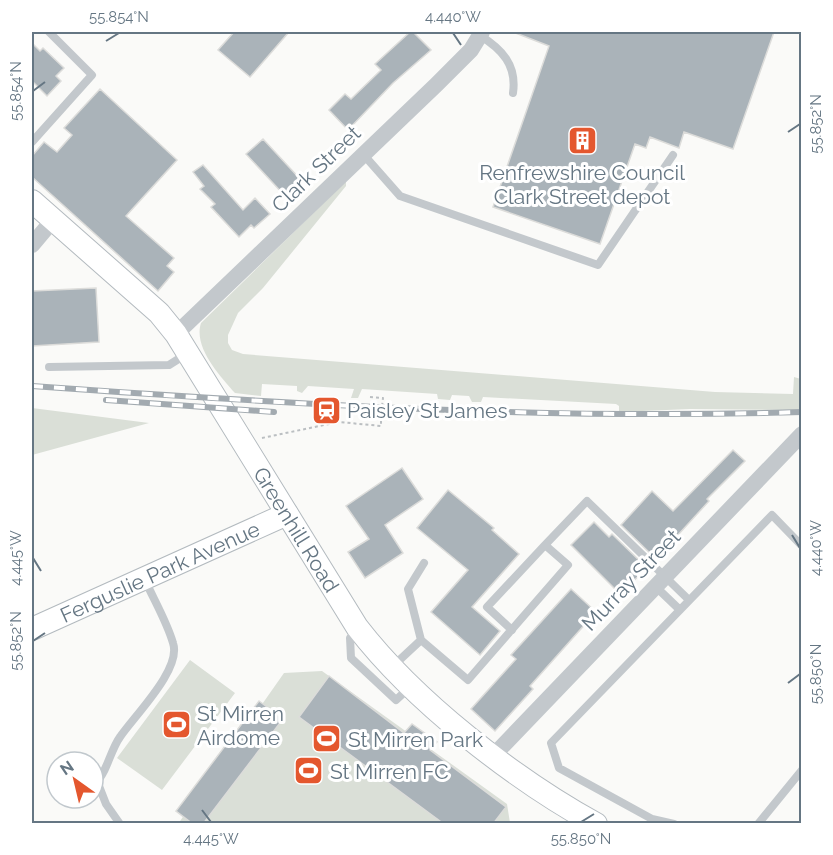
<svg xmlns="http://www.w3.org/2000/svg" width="833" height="855" font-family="Raleway,sans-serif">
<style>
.green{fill:#dadfd7}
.building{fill:#aab3b9;stroke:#dcdcda;stroke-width:1.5}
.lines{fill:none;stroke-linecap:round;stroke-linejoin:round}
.secondary-casing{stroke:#b3babf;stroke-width:24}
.path{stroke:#bbbfc2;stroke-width:2;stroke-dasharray:3 3;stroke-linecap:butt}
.lane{stroke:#c3c8cc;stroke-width:8}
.street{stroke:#c3c8cc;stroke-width:16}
.secondary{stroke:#fff;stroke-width:22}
.rail-casing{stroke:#a2aab0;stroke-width:6}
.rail{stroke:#fff;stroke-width:4;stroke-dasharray:11;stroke-linecap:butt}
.path-bridge{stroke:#bbbfc2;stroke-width:2;stroke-dasharray:3 3;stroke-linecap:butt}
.ticks{fill:none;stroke:#657683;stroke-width:2}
.labels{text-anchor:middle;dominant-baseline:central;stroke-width:6;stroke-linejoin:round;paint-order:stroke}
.street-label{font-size:21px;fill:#657683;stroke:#fff}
.poi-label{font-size:21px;fill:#657683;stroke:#fff;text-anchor:start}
.neatline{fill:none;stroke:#657683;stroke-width:2}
.ticks-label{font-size:15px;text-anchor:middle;fill:#657683}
</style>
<rect width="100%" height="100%" fill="#fafaf8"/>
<!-- green -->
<path class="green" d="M346,181V186L263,288L238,313L228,335V343L232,350L243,354L715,392L793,394L794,377L801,379V410L690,409L619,412V406L616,404L483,397L481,402H472L469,396L452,395L450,400L438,399L437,394L362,389L358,398H351L354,389L308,386L302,393L297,391V386L262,384L261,396L235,393C220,376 193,347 201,323Z
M32,408L149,423L32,455Z
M190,660L235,693L162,790L117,758Z
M322,671L507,804L510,823L178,824L284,673Z"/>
<!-- building -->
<path class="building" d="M234,32H289L250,77L218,50Z
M410,32H413L431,50L393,83L348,130L329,110L345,94L351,99L381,70L375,64Z
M513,32H774L733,149L684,132L679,148L650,137L646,148L635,144L600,244L493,207L549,46Z
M32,43L40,51L43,48L64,68L56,76L61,81L47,96L32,81Z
M100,89L177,160L126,216L174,258L167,266L174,272L158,291L32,177V156L44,142L57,152L72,135L64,128Z
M263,139L301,180L285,196L246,154Z
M203,165L243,210L255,198L270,214L254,228L251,225L239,237L211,207L215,204L200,189L204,186L193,172Z
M96,288L99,342L32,346V291Z
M733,450L745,461L707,499L709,501L656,559L621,525L652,491L673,511Z
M402,468L423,499L385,525L403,553L365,578L348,552L369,539L346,506Z
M448,490L494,528L492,530L519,554L472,607L500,631L480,655L431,612L468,570L417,528Z
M594,522L609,537L612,534L647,568L620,594L571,545Z
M571,589L596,612L530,686L533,689L495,731L471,709L516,659L511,655Z
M329,676L404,733L412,724L437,742L430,750L506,807L493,824H444L299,717Z
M259,701L283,719L203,824H193L176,811Z"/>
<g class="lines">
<defs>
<g id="secondary">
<path id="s1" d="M32,201L159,313L176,334L357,627C414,701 514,779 596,824"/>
<path id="s2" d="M32,629L287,514"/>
</g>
</defs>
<!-- secondary casing -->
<use href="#secondary" class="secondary-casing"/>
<!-- path -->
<path class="path" d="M370,397L383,398L382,407
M262,438L329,424V421L381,426V416"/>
<!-- lane -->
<path class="lane" d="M479,35C502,49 517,65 513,93
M32,142L92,75L49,32
M363,154L400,196L598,265L673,155
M49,367L169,365L188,353
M545,545L587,501L689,600
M656,587L680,610
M357,628L350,638L351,658L396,700L410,687
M421,640L408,589L424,563
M392,667L421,640L468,680L568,565L545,545L487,607L512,630
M120,824L106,804L97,781C106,774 111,749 120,737C135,715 182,669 173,643C167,622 154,600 145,580
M674,824L652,819L559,768L551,743L772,515L802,546
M758,824L802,770"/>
<!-- street -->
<path class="street" d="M32,245L53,220
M176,334L436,85L471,50L482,32
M493,756L802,434"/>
<!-- secondary -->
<use href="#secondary" class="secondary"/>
<defs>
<path id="rail" d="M32,386C288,404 545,420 802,412
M106,400L274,412"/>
</defs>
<!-- rail casing -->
<use href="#rail" class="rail-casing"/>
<!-- rail -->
<use href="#rail" class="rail"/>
<!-- path-bridge -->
<path class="path-bridge" d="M381,416L382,407"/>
</g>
<!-- ticks -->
<path class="ticks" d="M453,33L461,45M106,41L119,33M33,91L45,82M788,132L800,124M792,535L800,548M33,558L41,571M33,641L45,633M788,683L800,674M202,810L211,822M581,822L594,814"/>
<!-- icons -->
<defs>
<symbol id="building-square" viewBox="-11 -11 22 22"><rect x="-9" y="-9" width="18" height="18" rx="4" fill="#e4572e" stroke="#fff"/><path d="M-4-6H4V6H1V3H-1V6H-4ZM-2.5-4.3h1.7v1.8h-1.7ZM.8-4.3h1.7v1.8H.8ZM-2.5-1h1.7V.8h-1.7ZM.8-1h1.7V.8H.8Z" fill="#fff"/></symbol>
<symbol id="station-square" viewBox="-11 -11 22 22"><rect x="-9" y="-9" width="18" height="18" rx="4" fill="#e4572e" stroke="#fff"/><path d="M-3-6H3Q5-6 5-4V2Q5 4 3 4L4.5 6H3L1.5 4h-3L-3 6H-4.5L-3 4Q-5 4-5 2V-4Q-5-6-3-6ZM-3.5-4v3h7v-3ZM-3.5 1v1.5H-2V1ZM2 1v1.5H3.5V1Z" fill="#fff"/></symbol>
<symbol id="stadium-square" viewBox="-11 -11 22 22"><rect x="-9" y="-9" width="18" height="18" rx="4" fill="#e4572e" stroke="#fff"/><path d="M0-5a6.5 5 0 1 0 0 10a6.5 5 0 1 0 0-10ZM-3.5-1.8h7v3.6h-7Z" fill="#fff"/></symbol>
</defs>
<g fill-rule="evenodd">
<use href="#building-square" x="566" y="124" width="33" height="33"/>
<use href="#station-square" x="310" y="394" width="33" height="33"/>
<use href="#stadium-square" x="160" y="708" width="33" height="33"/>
<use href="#stadium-square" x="310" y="722" width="33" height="33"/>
<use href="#stadium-square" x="292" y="754" width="33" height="33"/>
</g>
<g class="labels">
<!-- street labels -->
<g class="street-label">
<text transform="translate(316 169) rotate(-44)">Clark Street</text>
<text stroke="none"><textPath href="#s1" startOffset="426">Greenhill Road</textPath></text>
<text stroke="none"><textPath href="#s2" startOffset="140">Ferguslie Park Avenue</textPath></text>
<text transform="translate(631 580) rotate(-46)">Murray Street</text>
</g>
<!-- poi labels -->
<g class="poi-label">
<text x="582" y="172" text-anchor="middle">Renfrewshire Council<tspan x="582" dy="24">Clark Street depot</tspan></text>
<text x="347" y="410">Paisley St James</text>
<text x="197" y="713">St Mirren<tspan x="197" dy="24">Airdome</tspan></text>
<text x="348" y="739">St Mirren Park</text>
<text x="330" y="771">St Mirren FC</text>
</g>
</g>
<!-- border -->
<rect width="833" height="855" fill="none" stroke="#ffffff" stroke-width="66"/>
<!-- north arrow -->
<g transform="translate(75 780) rotate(326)"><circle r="28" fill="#ffffff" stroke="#c1c8cd" stroke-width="1.5"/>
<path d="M0-4.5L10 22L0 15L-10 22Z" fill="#e4572e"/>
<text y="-9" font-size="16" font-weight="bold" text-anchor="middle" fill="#657683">N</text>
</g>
<rect x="33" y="33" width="767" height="789" class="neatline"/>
<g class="ticks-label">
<text x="119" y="22">55.854°N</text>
<text x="453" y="22">4.440°W</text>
<text transform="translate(16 91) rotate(-90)" y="5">55.854°N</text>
<text transform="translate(816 124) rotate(-90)" y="5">55.852°N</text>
<text transform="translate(816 548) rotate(-90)" y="5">4.440°W</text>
<text transform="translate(16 558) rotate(-90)" y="5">4.445°W</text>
<text transform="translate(16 641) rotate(-90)" y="5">55.852°N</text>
<text transform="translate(816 674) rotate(-90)" y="5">55.850°N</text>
<text x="211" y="844">4.445°W</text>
<text x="581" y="844">55.850°N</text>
</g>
</svg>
